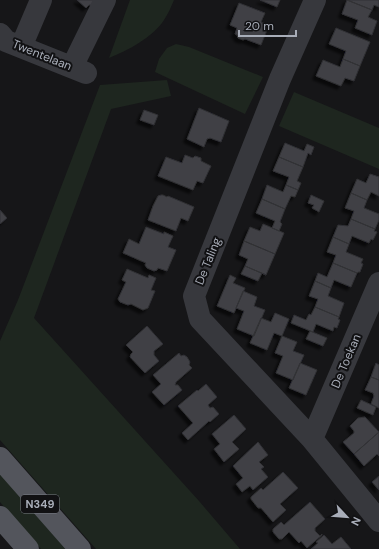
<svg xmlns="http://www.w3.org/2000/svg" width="379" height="549" font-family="'DM Sans',sans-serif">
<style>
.green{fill:#1e261f}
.building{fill:#404145;stroke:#303034;filter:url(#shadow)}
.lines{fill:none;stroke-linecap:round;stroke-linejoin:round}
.minor{stroke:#37383d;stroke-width:22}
.major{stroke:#53555c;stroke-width:22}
.labels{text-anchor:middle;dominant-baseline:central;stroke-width:4;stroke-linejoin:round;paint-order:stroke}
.shield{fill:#111113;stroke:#7b7e86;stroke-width:1}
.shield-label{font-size:11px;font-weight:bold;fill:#a8adb8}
.street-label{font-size:12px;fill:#a8adb8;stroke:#111113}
</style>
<defs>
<filter id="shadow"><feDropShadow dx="-3.5" dy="3.5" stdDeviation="1" flood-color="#0009"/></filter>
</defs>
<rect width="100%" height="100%" fill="#161618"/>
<!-- green -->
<path class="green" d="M130,0H174C171,7 168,14 164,20C153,37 127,51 109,58Z
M176,44L189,47L263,77L245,114L155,72L159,59L167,48Z
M167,80L171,96L111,109L34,318L199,501L240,549H96L0,440V341L18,300L100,85Z
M294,92L379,128V169L279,126Z
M0,473L66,549H41L0,502Z"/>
<!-- building -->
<path class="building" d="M77,0H99L91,5H89L86,8Z
M260,0H280L277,7Z
M347,0H379V7L374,5L372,10Z
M347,0L372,10L368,17L377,21L372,35L355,28L358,20L342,14Z
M239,3L265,13L261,22L269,25L261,45L245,39L243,40L238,38L237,35L235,34L237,28L230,25Z
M336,28L370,42L360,66L343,59L346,51L329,44Z
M343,59L360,66L354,81L345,78L341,86L316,76L323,60L340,67Z
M199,108L229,121L221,142L210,138L207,139L204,147L187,139Z
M144,110L158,115L154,125L140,120Z
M285,143L304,151L307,144L314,147L311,155L308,153L303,167L279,157Z
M185,155L193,158L195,156L201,158V161L211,166L203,183L197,181L193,190L158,176L166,157L182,163Z
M279,157L303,167L297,181L301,183L298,190L286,185L289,177L273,171Z
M370,174L379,177V196L371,192L367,200L351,193L357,179L366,183Z
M267,185L283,192L286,185L298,190L295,197L291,196L285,209L262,199Z
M351,193L367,200L364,208L379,214V220L375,229L351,219L354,211L345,208Z
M161,195H163L167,197L168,196L194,207L188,221L181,218L176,231L148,220L153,206L158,196Z
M311,195L324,201L319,212L312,208L314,205L308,203Z
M262,199L285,209L280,222L282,224L279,231L272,228L275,221L256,213Z
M0,210L7,218L0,224Z
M351,219L375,229L374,231L377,232L373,240L371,239L369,243L352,236L349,244L333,237L338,225L348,226Z
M263,224L284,233L275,254L244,241L250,227L260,231Z
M146,227L164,234V232L173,236L168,247L176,250L167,271L158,268L157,270L154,271L147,268L145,265L146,263L123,253L129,239L139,244Z
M333,237L349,244L346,252L363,259L361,263L363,264L360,272H358L357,273L333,263L336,255L327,252Z
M244,241L275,254L266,275L245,266L248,259L239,255Z
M333,263L357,273L351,287L334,280L331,288L315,281L318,273L327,277Z
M245,266L266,275L262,273L258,281L241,274Z
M127,269L148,278L149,275L156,278L151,290L155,291L148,308L143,310L131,304L128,305L120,302L118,299L126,282L122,280Z
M230,275L236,278L233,283L245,288L234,313L217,306Z
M315,281L331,288L328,296L344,303L339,317L315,307L318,299L309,296Z
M243,291L257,297L254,306L265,310L254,336L237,329L244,311L236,308Z
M315,307L339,317L338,319L340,320L337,328L334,327L333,331L316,324L313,332L291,323L294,315L306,320L309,314L311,315Z
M275,313L289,319L282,336L274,333L267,350L250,343L261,318L271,322Z
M147,326L163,344L154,351V355L159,361L145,373L130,357L131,354L133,352L126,345Z
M310,331L327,338L323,346L306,339Z
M282,336L297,342L293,351L304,355L293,380L276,373L283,356L275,353Z
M179,353L181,356L184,355L187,357L190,362L189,365L192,368L176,382L175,385H178L182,390L164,405L152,392L161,384L153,375Z
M300,363L317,370L306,395L289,388Z
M376,363L379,365V380L371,377Z
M371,377L379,380V408L371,404L374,396L373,393L365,390Z
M206,384L217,397L208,405L210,408L213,407L219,414L210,422L209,421L188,440L182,433L193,423L178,406L197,390L198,391Z
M361,400L376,407L373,415L357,408Z
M234,415L246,429L232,442L239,449L224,462L214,449L220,444L212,434Z
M365,417L379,432L354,454L343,442L354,433V431L350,426L358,418Z
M379,432V456L377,454L364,466L354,454Z
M258,442L268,455L259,462L264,467L261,469L268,477L253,490L250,486L242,492L236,484L243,478L233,466Z
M283,472L298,488L280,504L286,510L273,522L261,508H258L251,499V497L261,488L263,490Z
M379,476V490L372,482Z
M310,502L325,519L315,528V531L320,536L322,534V535L307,548L301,541L299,543L289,532L282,539H279L273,532V529L281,522L284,525Z
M324,535L332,544L341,537L351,549H311L318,543L316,542Z"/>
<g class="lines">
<!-- minor -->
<path class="minor" d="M315,0L280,79L194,296L200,319L312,439L379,521
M0,34L6,41L86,73
M21,47L41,0
M72,67L105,0
M312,439L379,283"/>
<!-- major -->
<path class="major" d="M0,458L80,549
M0,517L28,549"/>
</g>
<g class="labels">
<!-- shield labels -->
<rect class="shield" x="21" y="495" width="38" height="18" rx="3"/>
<g class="shield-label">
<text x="40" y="504">N349</text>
</g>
<!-- street labels -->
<g class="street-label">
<text transform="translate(42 55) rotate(22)">Twentelaan</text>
<text transform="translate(208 261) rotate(-68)">De Taling</text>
<text transform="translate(346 361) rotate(-67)">De Toekan</text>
</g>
</g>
<!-- north arrow -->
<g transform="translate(347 517) rotate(116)" stroke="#111113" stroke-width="3" paint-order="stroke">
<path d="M0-3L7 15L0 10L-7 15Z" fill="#a8adb8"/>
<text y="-6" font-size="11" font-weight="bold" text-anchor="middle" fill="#a8adb8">N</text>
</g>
<!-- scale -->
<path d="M239 30v6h57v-6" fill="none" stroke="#a8adb8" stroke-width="2"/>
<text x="245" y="30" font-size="12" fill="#a8adb8" stroke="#111113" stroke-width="3" paint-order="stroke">20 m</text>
</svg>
